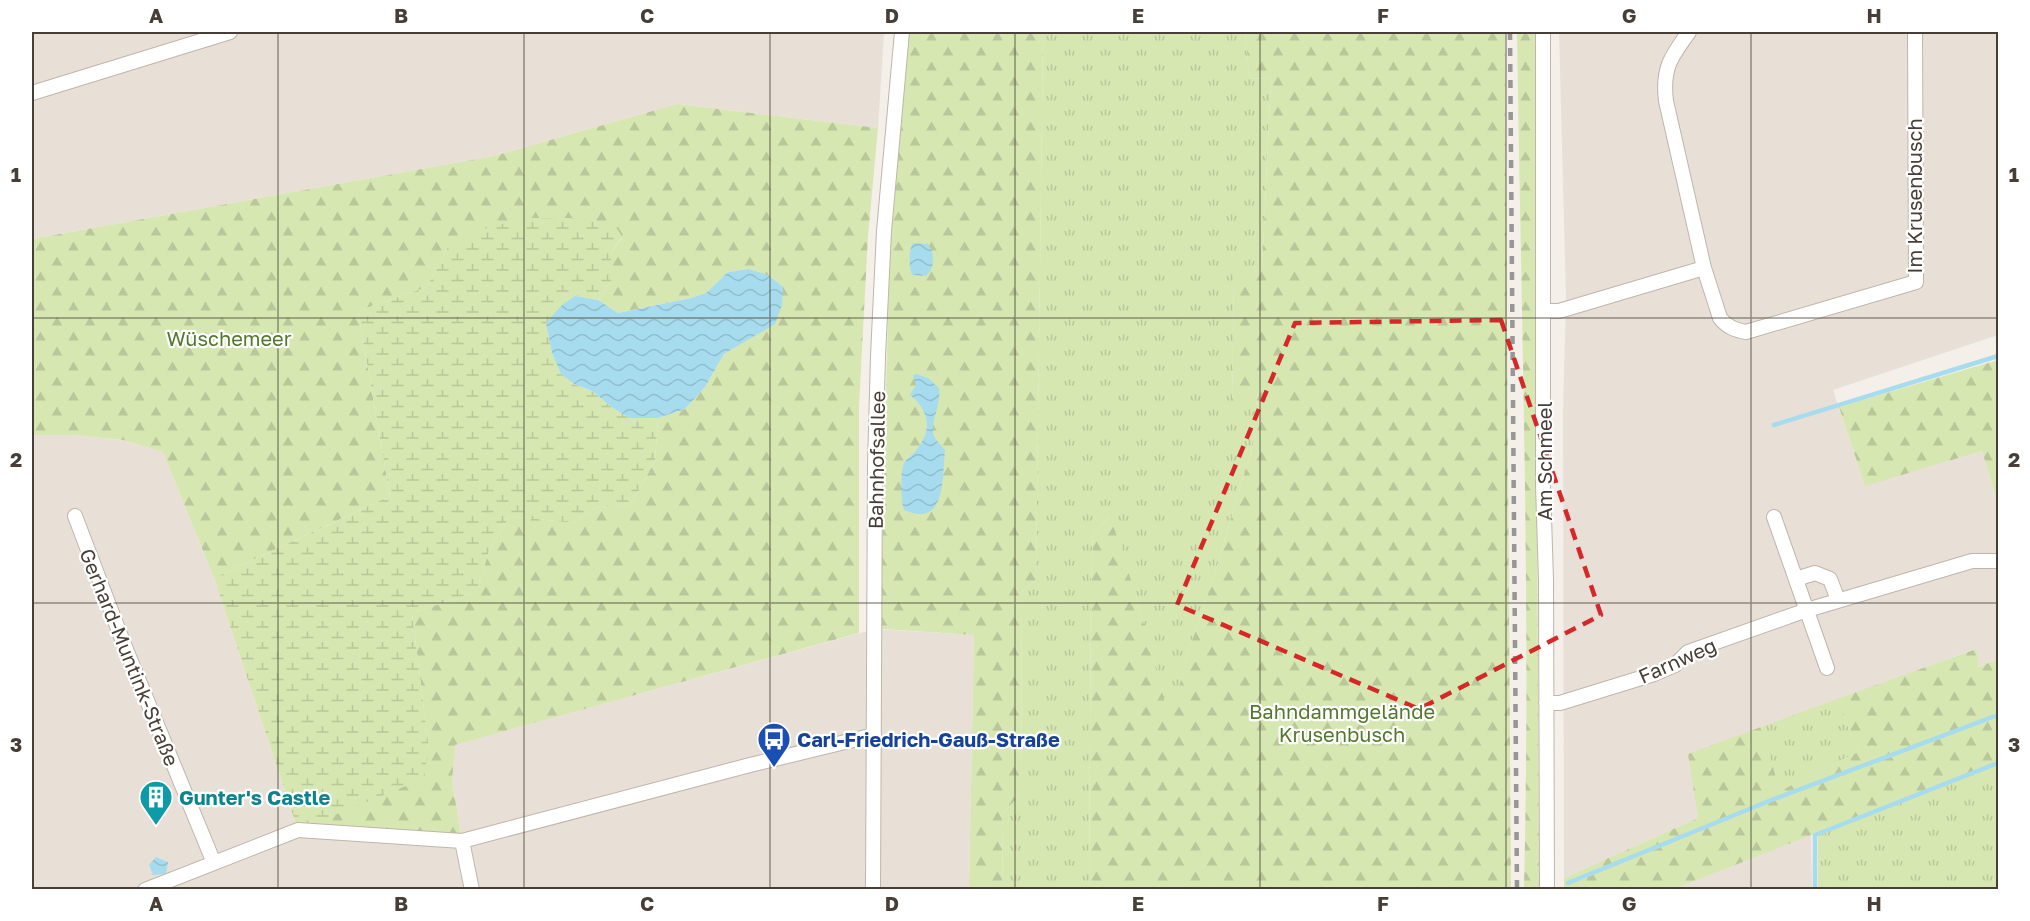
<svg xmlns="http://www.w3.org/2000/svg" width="2030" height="921" font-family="'Golos Text',sans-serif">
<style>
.residential{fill:#e8e0d7}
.grass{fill:url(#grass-tufts)}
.forest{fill:url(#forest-firs)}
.wetland{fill:url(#wetland-marsh)}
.water{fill:url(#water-waves)}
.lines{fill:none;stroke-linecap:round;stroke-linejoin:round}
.stream{stroke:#a7dcef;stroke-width:4.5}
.minor-casing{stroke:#bfb5ab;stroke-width:16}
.minor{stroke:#fff;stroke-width:14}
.rail{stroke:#979797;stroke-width:4.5;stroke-dasharray:8 8;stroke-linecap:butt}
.marked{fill:none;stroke:#d62828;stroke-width:4.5;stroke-dasharray:12 8;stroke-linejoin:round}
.grid{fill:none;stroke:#473f37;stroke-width:1.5;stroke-opacity:0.55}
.labels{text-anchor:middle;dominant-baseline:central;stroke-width:4.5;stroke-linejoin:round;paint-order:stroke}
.street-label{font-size:20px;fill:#473f37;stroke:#fff}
.park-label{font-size:20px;fill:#53782b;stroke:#fff}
.transit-label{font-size:20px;font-weight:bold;fill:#164399;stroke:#fff;text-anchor:start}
.culture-label{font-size:20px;font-weight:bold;fill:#0d838f;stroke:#fff;text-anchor:start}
.neatline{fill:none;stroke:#473f37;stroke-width:2}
.grid-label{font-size:20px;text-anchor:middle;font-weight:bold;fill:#473f37}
</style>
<defs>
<pattern id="grass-tufts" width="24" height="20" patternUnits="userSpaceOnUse" patternTransform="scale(1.5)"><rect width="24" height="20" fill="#d7e7b2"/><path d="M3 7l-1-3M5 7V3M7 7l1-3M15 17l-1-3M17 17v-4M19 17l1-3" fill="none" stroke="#bac79a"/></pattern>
<pattern id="forest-firs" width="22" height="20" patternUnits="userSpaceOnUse" patternTransform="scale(1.5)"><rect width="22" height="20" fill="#d7e7b2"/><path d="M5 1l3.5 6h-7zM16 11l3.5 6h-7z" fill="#bac79a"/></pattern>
<pattern id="wetland-marsh" width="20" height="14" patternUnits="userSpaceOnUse" patternTransform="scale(1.5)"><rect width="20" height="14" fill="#d7e7b2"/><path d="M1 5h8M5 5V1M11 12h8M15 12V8" fill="none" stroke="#bac79a"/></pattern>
<pattern id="water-waves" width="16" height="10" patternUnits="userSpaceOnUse" patternTransform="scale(1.5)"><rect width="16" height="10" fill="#a7dcef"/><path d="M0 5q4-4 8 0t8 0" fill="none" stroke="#91bece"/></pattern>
</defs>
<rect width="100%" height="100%" fill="#f4efe9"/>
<!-- residential -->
<path class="residential" d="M32,32H884L878,128L677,104L494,156L32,239Z
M1559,32H1998V335L1833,390L1865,485L1982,451L1998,505V659L1979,667L1975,649L1837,700L1858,752L1780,791L1689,754L1698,818L1564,878L1563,413L1566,299Z
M32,435H74L123,440L163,452L214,578L298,830L462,840L452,781L454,745L875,629L974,635L969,889L32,890Z
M1811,835L1812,889H1674Z"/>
<!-- grass -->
<path class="grass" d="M1043,32H1245L1250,79L1271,78L1262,270L1234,277L1232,403L1256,396L1259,424L1214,576L1189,650L1170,723L1137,599L1109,516L1093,536L1091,583L1089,889H1003L1002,814L1021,794L1022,592L1036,580Z
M1837,699L1858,752L1780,791L1761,727Z
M1998,764V889H1818V835Z"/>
<!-- forest -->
<path class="forest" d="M909,32H1043L1036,580L1022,592L1021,794L1002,814L1003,889H969L974,635L882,629V560L890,230Z
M1245,32H1505L1511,889H1089L1091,583L1093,536L1110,515L1137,599L1170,721L1189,650L1214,576L1259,424L1256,396L1232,404L1234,276L1262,270L1271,78L1250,79Z
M1517,32H1535L1539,890L1524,889C1531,604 1521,317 1517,32Z
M677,104L878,128L868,236L859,406V633L455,745L452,781L462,841L298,830L429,750L412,613L476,592L490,548L510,516L573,523L597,507L630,505L655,461L658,418L685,409L705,387L724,354L746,340L748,269L728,272L706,293L691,298L618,313L598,300L611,281V253L622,238L448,247L427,287L358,311L390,496L214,578L163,452L123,440L74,435H32V239L494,156Z
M1998,360V505L1982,451L1865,486L1839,407Z
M1976,649L1979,667L1998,659V762L1674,889H1564V878L1698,818L1688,754L1761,727L1780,791L1858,752L1837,699Z"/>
<!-- wetland -->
<path class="wetland" d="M525,218H570L614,223L622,237L611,253V281L598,300L575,296L547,323L552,353L562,374L574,384L592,391L613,408L629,418H658L655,461L630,505L597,507L573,523L510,516L490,548L476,592L412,613L429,750L423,779L298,830L214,578L390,496L358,311L427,287L448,247L483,229Z"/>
<!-- water -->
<path class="water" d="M913,243L928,244C935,253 935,268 926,276L912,275C909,266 908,252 913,243Z
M748,269L768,275L783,287L782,305L775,324L724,354L705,387L685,409L658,418H629L613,408L592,391L574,384L561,374L552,353L546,323L562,305L575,296L598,300L618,313L691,298L706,293L728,272Z
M916,374L928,378L939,388C942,404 928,425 935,438C937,442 942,446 945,450C942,477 947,529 904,510C901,502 900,471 904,463C907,458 914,454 917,449C933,430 929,410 910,395L916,385L913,375Z
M156,857L168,862L166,874L153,875L149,865Z"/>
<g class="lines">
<!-- stream -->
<path class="stream" d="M1774,425L1998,356
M1568,883L1769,801L1998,715
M1815,890V835L1998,763"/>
<defs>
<path id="minor" d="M1543,32V485L1546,580L1547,890
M1689,32C1671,57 1662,68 1666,101L1704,268L1720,318C1727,327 1735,330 1746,332L1916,282L1915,32
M32,93L230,32
M1544,311H1559L1704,268
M75,516L125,647L214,863
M1774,517L1827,668
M1796,579L1815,573L1830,579L1838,600
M1546,703H1560L1654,674L1675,665L1688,652L1807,610L1972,561H1998
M462,841L472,890
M145,890L298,830L462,841L750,765L874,735
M873,890L875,465L878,356L884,231L902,32"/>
</defs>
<!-- minor casing -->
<use href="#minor" class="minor-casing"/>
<!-- minor -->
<use href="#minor" class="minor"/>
<!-- rail -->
<path class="rail" d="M1510,32L1517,890"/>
</g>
<!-- marked area -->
<path class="marked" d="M1501,320L1601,615L1419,709L1177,605L1295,323Z"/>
<!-- grid -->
<path class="grid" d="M278,32V890M524,32V890M770,32V890M1015,32V890M1260,32V890M1506,32V890M1751,32V890M32,318H1998M32,603H1998"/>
<!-- icons -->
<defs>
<symbol id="bus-pin" viewBox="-11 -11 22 30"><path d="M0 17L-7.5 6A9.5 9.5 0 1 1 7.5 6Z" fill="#1a4fb4" stroke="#fff"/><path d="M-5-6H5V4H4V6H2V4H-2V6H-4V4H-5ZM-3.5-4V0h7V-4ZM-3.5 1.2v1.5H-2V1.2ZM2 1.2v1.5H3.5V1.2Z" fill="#fff"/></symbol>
<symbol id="building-pin" viewBox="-11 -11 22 30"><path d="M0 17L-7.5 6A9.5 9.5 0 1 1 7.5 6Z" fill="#0f9aa8" stroke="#fff"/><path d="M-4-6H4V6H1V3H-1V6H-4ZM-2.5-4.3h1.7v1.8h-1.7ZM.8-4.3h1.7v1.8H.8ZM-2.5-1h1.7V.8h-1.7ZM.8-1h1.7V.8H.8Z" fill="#fff"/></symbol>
</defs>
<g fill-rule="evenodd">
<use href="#bus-pin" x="755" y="720" width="38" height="52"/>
<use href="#building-pin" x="137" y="778" width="38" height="52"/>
</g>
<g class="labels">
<!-- street labels -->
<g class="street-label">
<text transform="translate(1914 196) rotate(-90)">Im Krusenbusch</text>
<text transform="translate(876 460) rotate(-89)">Bahnhofsallee</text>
<text transform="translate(1544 461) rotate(-90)">Am Schmeel</text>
<text transform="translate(130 657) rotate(68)">Gerhard-Muntink-Straße</text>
<text transform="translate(1677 660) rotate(-24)">Farnweg</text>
</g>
<!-- park labels -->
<g class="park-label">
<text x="229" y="338">Wüschemeer</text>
<text x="1342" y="711">Bahndammgelände<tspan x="1342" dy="23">Krusenbusch</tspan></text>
</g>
<!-- transit labels -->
<g class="transit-label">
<text x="797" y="739">Carl-Friedrich-Gauß-Straße</text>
</g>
<!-- culture labels -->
<g class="culture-label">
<text x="179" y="797">Gunter's Castle</text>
</g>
</g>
<!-- border -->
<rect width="2030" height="921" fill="none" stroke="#ffffff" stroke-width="66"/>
<rect x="33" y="33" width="1964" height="855" class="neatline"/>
<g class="grid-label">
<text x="156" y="23">A</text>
<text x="401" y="23">B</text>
<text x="647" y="23">C</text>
<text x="892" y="23">D</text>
<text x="1138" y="23">E</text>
<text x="1383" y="23">F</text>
<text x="1629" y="23">G</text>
<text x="1874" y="23">H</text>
<text x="16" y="182">1</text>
<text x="2014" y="182">1</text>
<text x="16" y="467">2</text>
<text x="2014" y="467">2</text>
<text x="16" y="752">3</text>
<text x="2014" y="752">3</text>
<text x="156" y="911">A</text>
<text x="401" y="911">B</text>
<text x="647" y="911">C</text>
<text x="892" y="911">D</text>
<text x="1138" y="911">E</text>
<text x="1383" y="911">F</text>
<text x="1629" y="911">G</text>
<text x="1874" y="911">H</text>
</g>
</svg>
